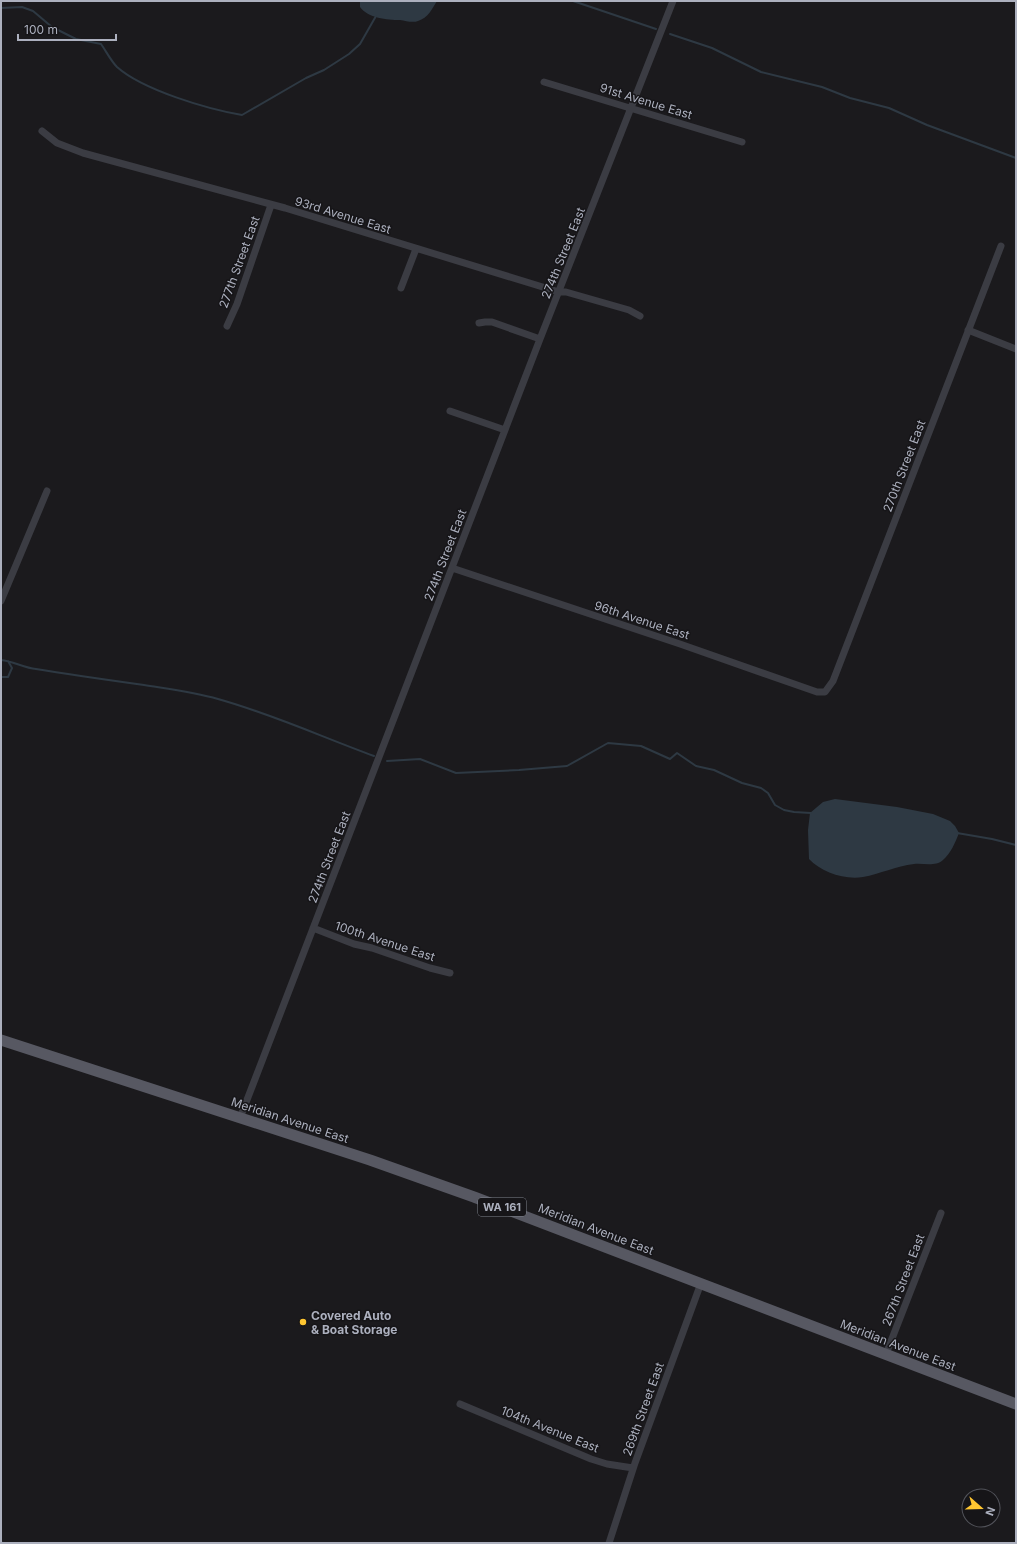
<svg xmlns="http://www.w3.org/2000/svg" width="1017" height="1544" font-family="Inter,sans-serif">
<style>
.water{fill:#2e3943}
.lines{fill:none;stroke-linecap:round;stroke-linejoin:round}
.stream{stroke:#2e3943;stroke-width:2}
.minor{stroke:#3b3c43;stroke-width:7}
.primary{stroke:#575862;stroke-width:11}
.poi-dot{fill:#ffc631;stroke:#161518;stroke-width:1.5}
.labels{text-anchor:middle;dominant-baseline:central;stroke-width:3;stroke-linejoin:round;paint-order:stroke}
.shield{fill:#161518;stroke:#7f828c;stroke-width:1}
.shield-label{font-size:11px;font-weight:bold;fill:#acb0be}
.street-label{font-size:12px;fill:#acb0be;stroke:#161518}
.poi-label{font-size:12px;font-weight:bold;fill:#acb0be;stroke:#161518;text-anchor:start}
</style>
<rect width="100%" height="100%" fill="#1b1a1d"/>
<!-- water -->
<path class="water" d="M360,1H437C432,9 428,18 418,21C413,23 406,21 400,20C387,20 368,18 360,7Z
M835,799L897,807L933,814L950,821L955,826L959,833C955,843 951,853 943,860C935,867 924,863 914,864C896,866 880,874 863,877C844,880 821,872 809,859L808,830L810,813L823,802Z"/>
<g class="lines">
<!-- stream -->
<path class="stream" d="M573,1L656,29
M1,8L22,7L33,11L52,27L76,39L101,44C106,51 111,61 117,67C143,90 207,109 242,115L306,78L324,70L349,54L360,44L376,16
M670,34L712,48L761,72L822,87L850,98L889,108L927,125L1016,158
M1,660C13,661 24,668 36,669C72,675 108,680 144,685C169,689 194,692 218,699C272,714 322,737 374,756
M1,677H8L12,668L8,661
M387,761L420,759L456,773L519,770L567,766L608,743L641,746L670,759L677,753L696,766L714,770L742,783L761,788L768,793L775,805L784,810L794,812L811,813
M957,833L992,839L1016,845
M1,1541L2,1543"/>
<!-- minor -->
<path class="minor" d="M544,82L742,142
M42,131L57,143L83,153L285,208L559,292H566L629,310L640,316
M401,288L416,249
M479,323L485,322H492L540,339
M227,326L237,304L271,205
M968,330L1016,349
M450,411L505,430
M452,568L680,644L817,692H825L833,681L1001,246
M1,601L47,491
M313,928L354,944L372,948L430,968L450,973
M240,1118L540,339L673,1
M886,1354L941,1213
M460,1404L591,1459L607,1464L633,1468
M609,1543L635,1463L701,1283"/>
<!-- primary -->
<path class="primary" d="M1,1040L370,1160L474,1197L1016,1404"/>
</g>
<!-- markers -->
<circle class="poi-dot" cx="303" cy="1322" r="4"/>
<g class="labels">
<!-- shield labels -->
<rect class="shield" x="478" y="1198" width="48" height="18" rx="3"/>
<g class="shield-label">
<text x="502" y="1207">WA 161</text>
</g>
<!-- street labels -->
<g class="street-label">
<text transform="translate(646 101) rotate(17)">91st Avenue East</text>
<text transform="translate(343 215) rotate(17)">93rd Avenue East</text>
<text transform="translate(563 253) rotate(-68)">274th Street East</text>
<text transform="translate(239 262) rotate(-70)">277th Street East</text>
<text transform="translate(904 466) rotate(-69)">270th Street East</text>
<text transform="translate(445 555) rotate(-69)">274th Street East</text>
<text transform="translate(642 620) rotate(18)">96th Avenue East</text>
<text transform="translate(329 857) rotate(-69)">274th Street East</text>
<text transform="translate(385 941) rotate(18)">100th Avenue East</text>
<text transform="translate(290 1120) rotate(18)">Meridian Avenue East</text>
<text transform="translate(596 1229) rotate(21)">Meridian Avenue East</text>
<text transform="translate(903 1280) rotate(-69)">267th Street East</text>
<text transform="translate(898 1345) rotate(21)">Meridian Avenue East</text>
<text transform="translate(643 1409) rotate(-70)">269th Street East</text>
<text transform="translate(550 1429) rotate(22)">104th Avenue East</text>
</g>
<!-- poi labels -->
<g class="poi-label">
<text x="311" y="1315">Covered Auto<tspan x="311" dy="14">&amp; Boat Storage</tspan></text>
</g>
</g>
<!-- border -->
<rect width="1017" height="1544" fill="none" stroke="#acb0be" stroke-width="4"/>
<!-- north arrow -->
<g transform="translate(981 1508) rotate(110)"><circle r="19" fill="#161518" stroke="#52535a"/>
<path d="M0-3L7 15L0 10L-7 15Z" fill="#ffc631"/>
<text y="-6" font-size="11" font-weight="bold" text-anchor="middle" fill="#acb0be">N</text>
</g>
<!-- scale -->
<path d="M18 34v6h98v-6" fill="none" stroke="#acb0be" stroke-width="2"/>
<text x="24" y="34" font-size="12" fill="#acb0be" stroke="#161518" stroke-width="3" paint-order="stroke">100 m</text>
</svg>
